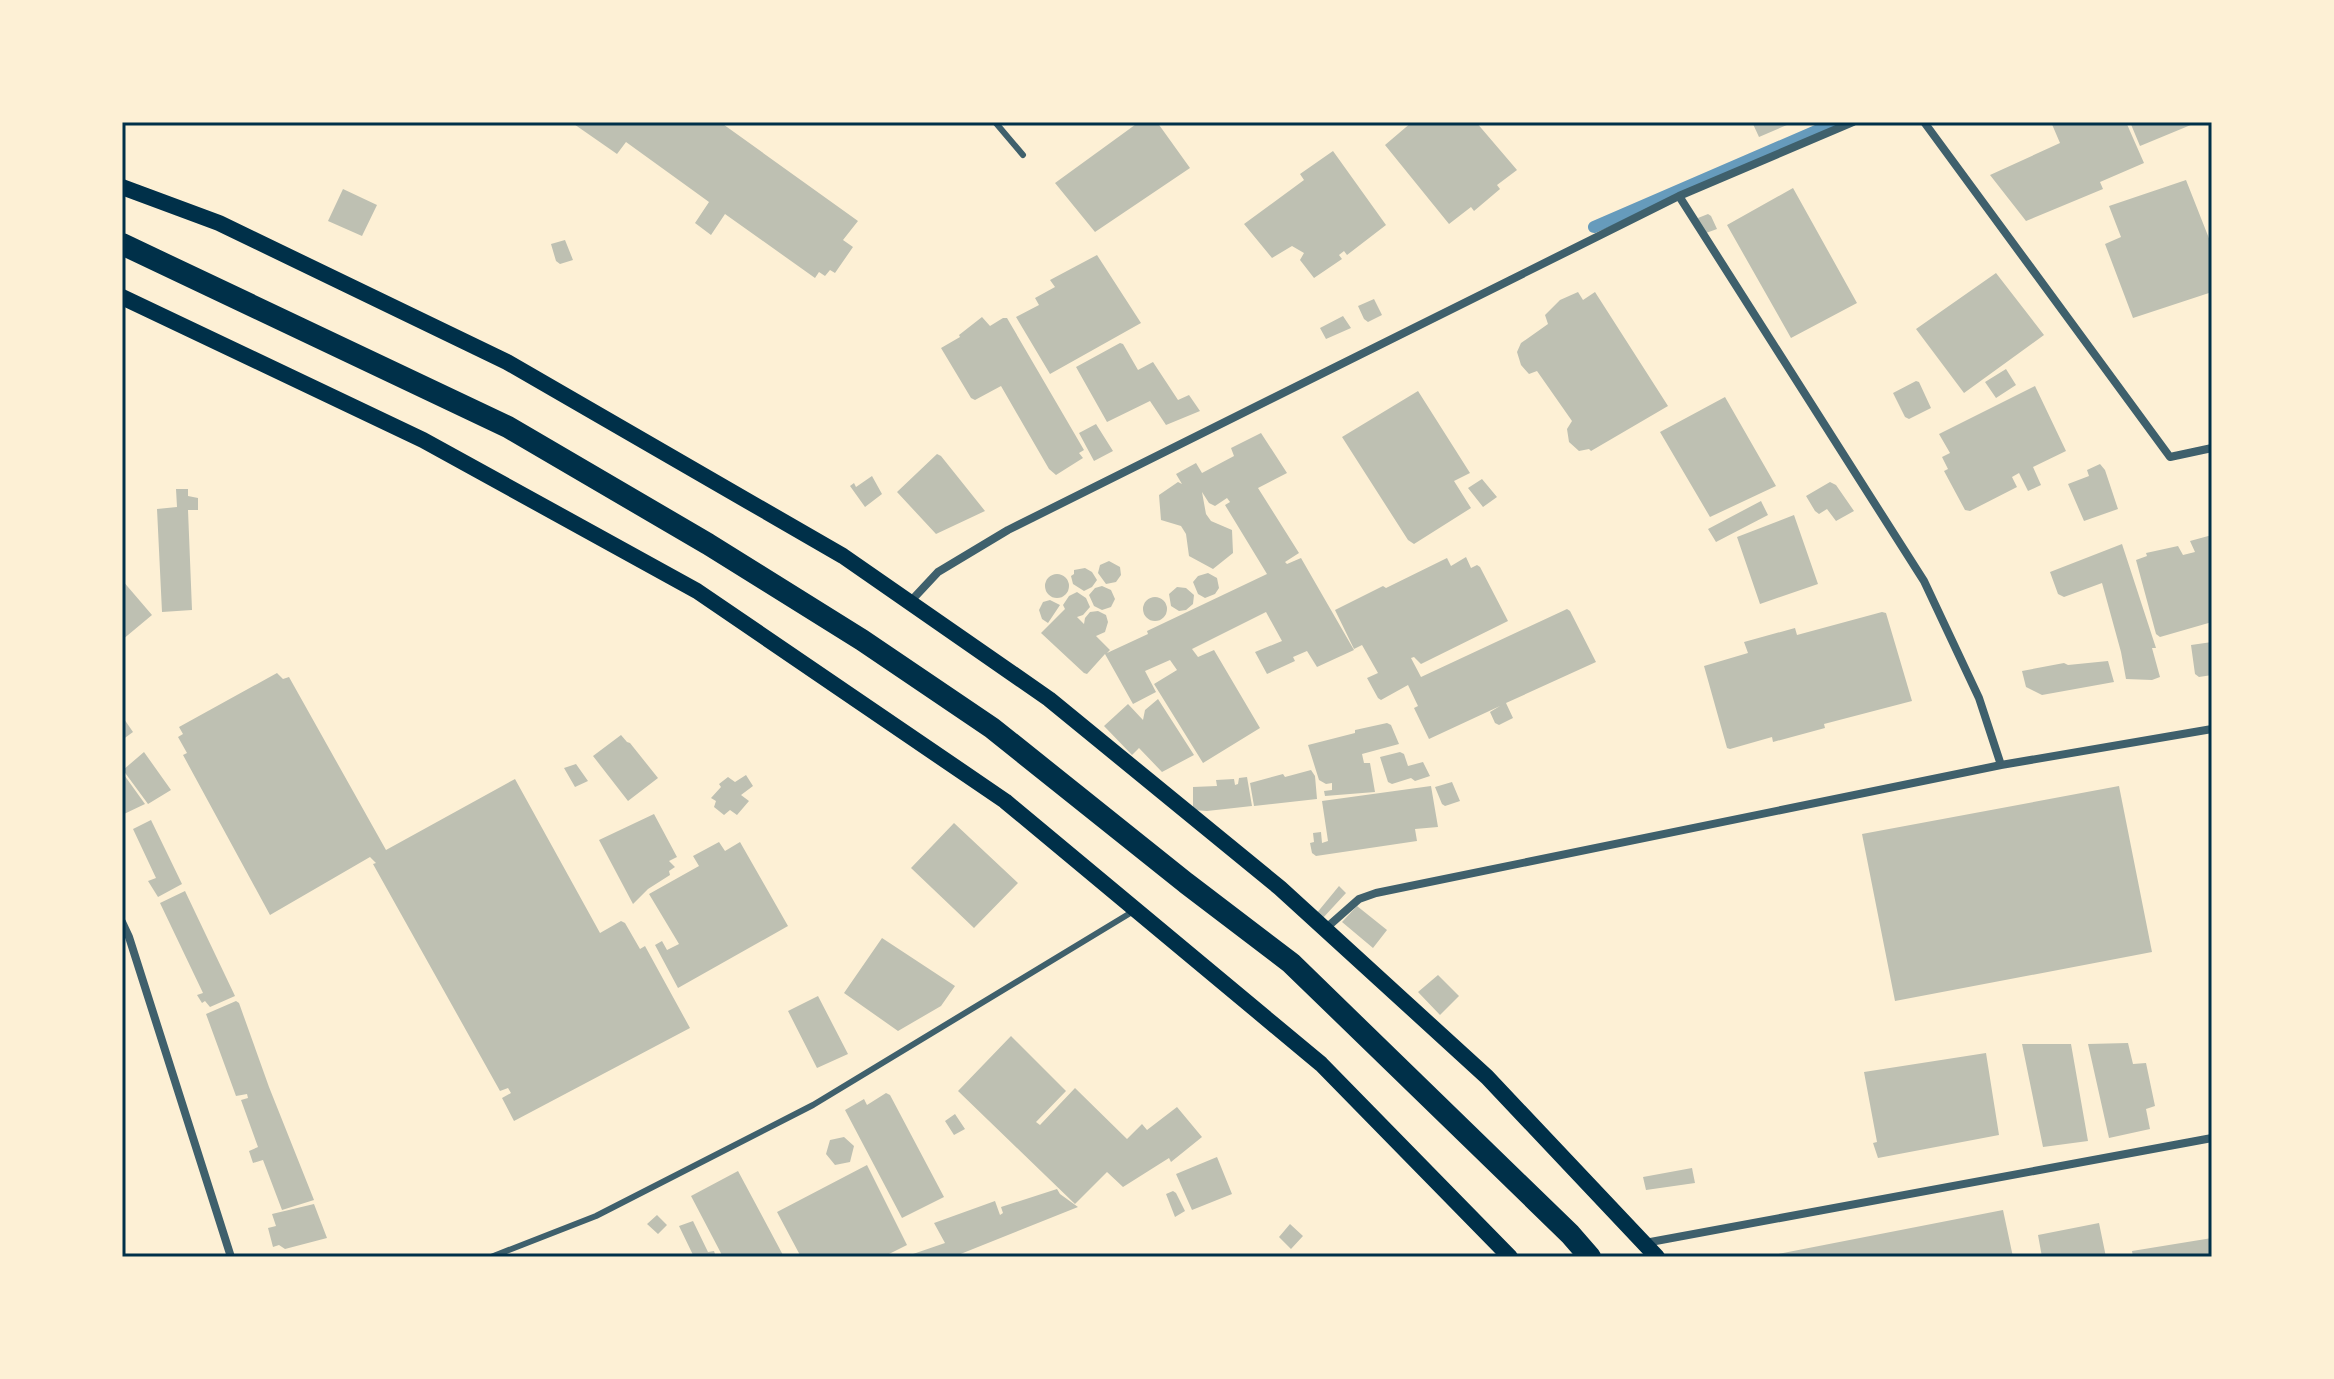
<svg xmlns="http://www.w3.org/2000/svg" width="2334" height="1379" font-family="Poppins,sans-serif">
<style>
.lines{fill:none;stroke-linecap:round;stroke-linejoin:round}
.stream{stroke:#669bbc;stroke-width:12}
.building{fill:#bec0b2}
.service{stroke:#3f606c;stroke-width:6}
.minor{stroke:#3f606c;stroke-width:8}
.secondary{stroke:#003049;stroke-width:16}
.trunk{stroke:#003049;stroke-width:22}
.neatline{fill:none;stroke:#003049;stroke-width:3}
</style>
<rect width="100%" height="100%" fill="#fdf0d5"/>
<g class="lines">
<!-- stream -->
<path class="stream" d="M1594,227L1837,122"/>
</g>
<!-- building -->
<path class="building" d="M571,122H720L858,221L843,240L853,247L835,273L830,270L825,276L819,272L815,278L725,214L711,235L695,223L709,202L626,142L617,154Z
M1139,122H1157L1190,168L1095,232L1055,183Z
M1412,122H1476L1517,170L1497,185L1500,189L1474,211L1471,207L1449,224L1385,145Z
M1757,122H1794L1759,137L1753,124Z
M2051,122H2126L2144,163L2100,182L2103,189L2026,221L1990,175L2060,143Z
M2130,122H2198L2140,146Z
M1333,151L1386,225L1347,255L1344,251L1339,255L1342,259L1314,278L1300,260L1304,253L1292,246L1272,258L1244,224L1304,180L1300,174Z
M2186,180L2212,246V292L2133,318L2105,244L2121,237L2109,206Z
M1793,188L1857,303L1791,338L1727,225Z
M343,189L377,205L362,236L328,221Z
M1708,214L1711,216L1717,229L1706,233L1703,231L1698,218Z
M565,240L573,260L560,264L556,261L551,244Z
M1097,255L1141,323L1050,374L1016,317L1039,305L1035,298L1055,287L1050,280Z
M1996,273L2044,335L1964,393L1916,329Z
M1578,292L1583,300L1595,292L1668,406L1591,451L1589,449L1579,451L1569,442L1567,429L1572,421L1537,371L1529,374L1521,365L1517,352L1521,343L1548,324L1545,315L1560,300Z
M1374,299L1382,315L1368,322L1364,319L1358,306Z
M1343,316L1351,328L1326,339L1320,328Z
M982,317L990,326L1003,318H1007L1084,450L1079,453L1083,458L1056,475L1049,469L1001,386L975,400L971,398L941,348L960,337L959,335Z
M1120,343L1123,344L1138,370L1153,362L1178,400L1189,395L1200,411L1166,425L1150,401L1107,422L1076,367Z
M2006,369L2016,385L1996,398L1985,382Z
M1916,381L1919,382L1931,408L1909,419L1905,417L1893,393Z
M2035,386L2066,451L2033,467L2041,485L2028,491L2019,473L2012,477L2017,487L1970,511L1965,510L1944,471L1948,469L1942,457L1950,453L1939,434Z
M1418,391L1470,473L1454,481L1471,508L1414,544L1408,540L1342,437Z
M1725,397L1776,486L1710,517L1660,432Z
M1096,424L1113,451L1094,461L1079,433Z
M1261,433L1287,473L1258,488L1299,553L1285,562L1287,564L1301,558L1354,650L1317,667L1307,651L1293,657L1295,661L1267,674L1255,652L1282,641L1266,612L1192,649L1198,657L1214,650L1260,728L1203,763L1154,684L1177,670L1170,660L1145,671L1156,692L1133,704L1105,654L1087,674L1084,673L1041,633L1065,609L1063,605L1069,596L1077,592L1086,598L1090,607L1083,615L1077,617L1084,624L1085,618L1090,612L1098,611L1106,615L1108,622L1105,632L1096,636L1110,650L1107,653L1148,634L1147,631L1267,574L1225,505L1230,502L1227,498L1215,506L1209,503L1202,492L1206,514L1211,521L1232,530L1233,553L1213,569L1189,556L1186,534L1181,526L1161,520L1159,495L1178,482L1182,484L1176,474L1196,463L1202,473L1234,456L1231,448Z
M937,454L941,456L985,511L936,534L897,492Z
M2100,464L2105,470L2118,509L2084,521L2068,484L2089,476L2087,470Z
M872,476L882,494L865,507L850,486L854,483L856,487Z
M1482,479L1497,497L1483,507L1468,488Z
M1830,482L1836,485L1854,511L1836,521L1827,509L1819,514L1815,511L1806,496Z
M176,489H188V496L198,498V510H188L192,610L162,612L157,509L177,507Z
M1761,501L1768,515L1716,542L1708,529Z
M1794,515L1818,584L1760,604L1737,537Z
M2212,535V622L2160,637L2156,634L2136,560L2147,556L2146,553L2178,546L2183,555L2195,552L2190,541Z
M2122,544L2156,648H2152L2160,677L2152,680L2126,679L2121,652L2102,583L2064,597L2058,594L2050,572Z
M1466,557L1471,568L1477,565L1480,567L1508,621L1421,664L1414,657L1411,658L1421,677L1567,609L1570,611L1596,662L1506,703L1513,718L1499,725L1495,723L1490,712L1500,706L1429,739L1414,708L1418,706L1408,685L1381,700L1378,698L1367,678L1378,673L1362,645L1354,649L1335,610L1383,586L1386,588L1447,558L1451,566Z
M1109,561L1120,567L1121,575L1116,582L1106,584L1098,573L1100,565Z
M1085,568L1092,572L1097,580L1092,587L1084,591L1073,584L1071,576L1074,574V570Z
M1208,573L1217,578L1219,588L1215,594L1205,598L1198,594L1193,582L1198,576Z
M1045 586a12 12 0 1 1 24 0a12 12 0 1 1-24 0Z
M122,580L152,615L122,640Z
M1102,586L1111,590L1115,599L1111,607L1102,610L1094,606L1089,595L1095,588Z
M1177,587L1186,588L1194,595L1193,604L1186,610L1179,611L1171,606L1169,594Z
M1143 609a12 12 0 1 1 24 0a12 12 0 1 1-24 0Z
M1050,600L1060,605L1048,623L1042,619L1039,610L1043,602Z
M1882,612L1886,613L1912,701L1824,724L1825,728L1773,742L1772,737L1730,749L1727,748L1704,666L1748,653L1744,642L1795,628L1797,635Z
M2212,642V675L2199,677L2195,674L2191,645Z
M2108,661L2114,682L2042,695L2026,687L2022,671L2064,663L2068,665Z
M277,673L283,679L289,677L386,850L515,779L600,933L621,921L625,923L640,949L645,946L690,1028L514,1121L502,1098L511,1093L508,1088L500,1091L373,864L376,863L370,857L270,915L183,755L187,753L178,737L183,734L179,727Z
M1158,699L1194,755L1162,772L1139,748L1132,755L1104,726L1128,704L1143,720L1145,710Z
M122,716L133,732L122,740Z
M1387,723L1391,725L1399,744L1362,754L1364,763H1370L1375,792L1325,796L1324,791L1332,790V783L1326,784L1319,780L1308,745L1355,733V730Z
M621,735L627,742L630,743L658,778L628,801L593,756Z
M144,752L171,790L148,804L123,770Z
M1400,752L1404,754L1408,766L1423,762L1430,776L1415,781L1411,778L1392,784L1388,782L1380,757Z
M576,764L588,781L575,787L564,768Z
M1311,770L1315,776L1317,799L1254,806L1250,783L1283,774L1285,777Z
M122,772L145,804L124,814L122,811Z
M746,775L753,786L741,795L749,801L737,815L730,810L724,815L714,807L716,801L711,798L721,787L719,784L728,777L735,782Z
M1247,777L1252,806L1207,811L1193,810V787L1217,786L1216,780L1234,779L1235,785L1238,784L1239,778Z
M1452,782L1460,801L1445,806L1442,804L1435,787Z
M1431,786L1438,827L1415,829L1417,841L1316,856L1312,853L1310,843L1314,842L1313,833L1321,832L1322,843L1328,841L1322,801Z
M2119,786L2152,952L1895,1001L1862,834Z
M654,814L677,857L669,861L675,867L669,871L670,875L648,889L633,904L599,840Z
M151,820L182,884L158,897L148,881L156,878L133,829Z
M954,823L1018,883L974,928L911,868Z
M719,842L725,851L740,842L788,926L678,988L655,945L662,941L667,950L679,944L649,894L699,866L693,856Z
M1339,886L1346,893L1322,919L1316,914Z
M185,891L235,996L210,1007L205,1001L202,1003L197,995L203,993L160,903Z
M1357,906L1387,930L1373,948L1342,922Z
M882,938L955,986L941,1006L898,1031L844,993Z
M1438,975L1459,996L1440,1015L1418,992Z
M818,996L848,1054L817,1068L788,1011Z
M236,1001L239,1003L269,1087L314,1200L282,1210L263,1160L253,1163L249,1151L258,1147L241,1100L248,1098L247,1094L236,1096L206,1014Z
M1011,1036L1066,1091L1036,1122L1040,1125L1075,1088L1127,1139L1142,1124L1147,1130L1177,1107L1202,1137L1171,1162L1169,1158L1123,1187L1107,1172L1075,1204L958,1091Z
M2128,1043L2133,1064L2146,1063L2155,1106L2146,1109L2150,1129L2109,1138L2088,1044Z
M2022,1044H2071L2088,1141L2043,1147Z
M1986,1053L1999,1135L1878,1158L1873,1143L1877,1142L1864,1072Z
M886,1093L890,1095L944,1197L902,1218L845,1110L864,1099L867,1105Z
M955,1114L965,1129L954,1135L945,1121Z
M844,1137L854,1146L850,1162L835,1165L826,1154L830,1140Z
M1217,1157L1232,1194L1192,1210L1176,1174Z
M867,1165L907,1245L883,1257H801L777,1212Z
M1692,1168L1695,1183L1646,1190L1643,1177Z
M738,1171L784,1257H723L691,1196Z
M1057,1189L1060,1194L1078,1207L953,1257H915L913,1254L945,1243L934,1223L995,1201L1000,1215L1003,1213L1001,1207Z
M1173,1191L1176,1193L1185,1211L1175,1217L1166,1194Z
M314,1204L327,1238L285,1249L279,1245L273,1247L268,1228L276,1226L272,1214Z
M2003,1210L2013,1257H1768V1256Z
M657,1215L667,1225L658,1234L647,1224Z
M693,1221L708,1252L714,1251L716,1257H694L679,1226Z
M2099,1223L2106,1257H2042L2038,1235Z
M1290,1224L1303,1236L1291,1249L1279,1237Z
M2212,1238V1257H2133L2132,1251Z"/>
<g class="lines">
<!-- service -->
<path class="service" d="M995,122L1023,155
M491,1257L596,1216L813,1105L1132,912"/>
<!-- minor -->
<path class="minor" d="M1924,122L2170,457L2212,448
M1679,196L1924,581L1979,698L2001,765
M910,602L938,572L1008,530L1679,196L1853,122
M122,922L129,937L231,1257
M1325,929L1359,899L1376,893L2001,765L2212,729
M1645,1243L2212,1138"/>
<!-- secondary -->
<path class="secondary" d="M122,187L219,223L507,362L843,556L1049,699L1280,888L1487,1077L1657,1257
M122,297L423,440L697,591L1005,801L1321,1064L1510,1257"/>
<!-- trunk -->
<path class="trunk" d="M122,244L508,427L708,544L862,640L992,728L1186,883L1291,963L1570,1234L1590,1257"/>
</g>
<!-- border -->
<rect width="2334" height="1379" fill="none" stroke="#fdf0d5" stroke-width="248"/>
<rect x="124" y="124" width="2086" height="1131" class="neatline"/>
</svg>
